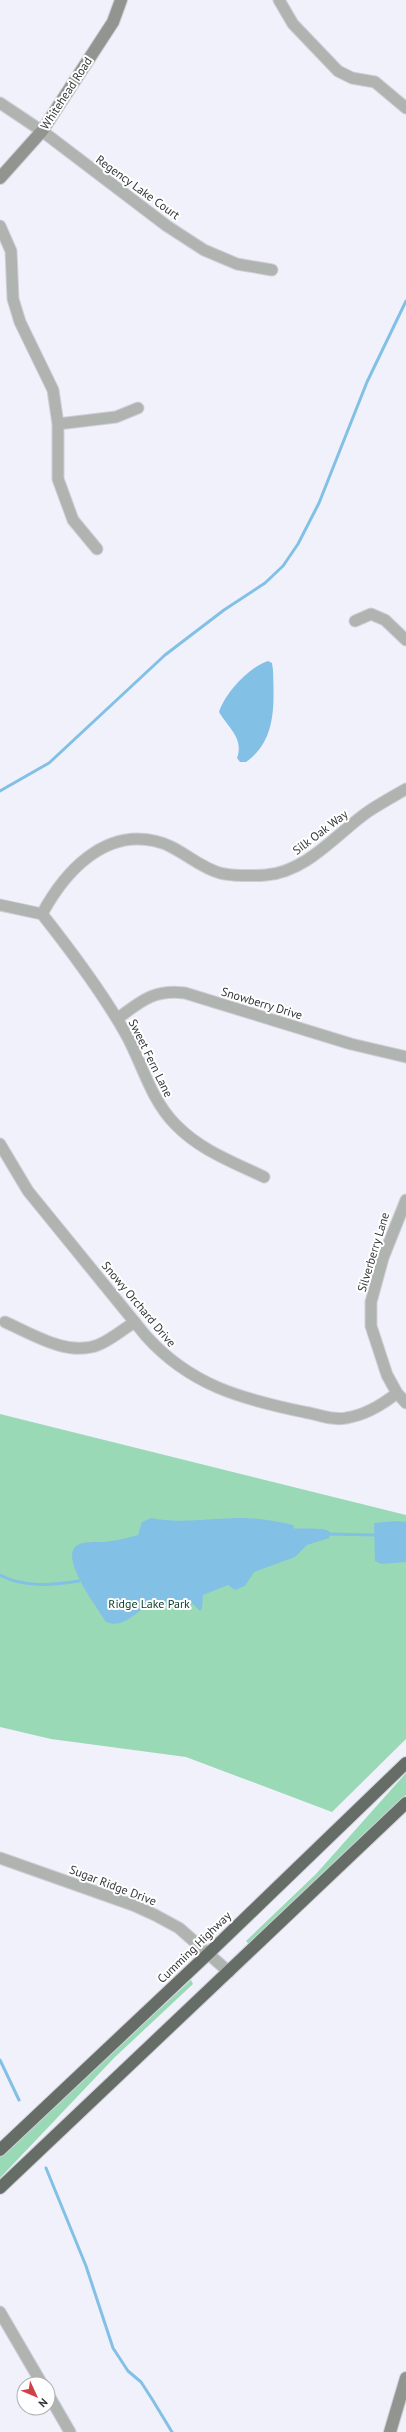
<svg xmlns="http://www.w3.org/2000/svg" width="406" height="2432" font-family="'PT Sans',sans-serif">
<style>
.green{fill:#9ad9b6}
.water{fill:#83c0e6}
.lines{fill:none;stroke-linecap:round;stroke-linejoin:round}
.stream{stroke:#83c0e6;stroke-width:3}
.street-casing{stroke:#cfcfd8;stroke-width:13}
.secondary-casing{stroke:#cfcfd8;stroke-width:14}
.highway-casing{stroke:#cfcfd8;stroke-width:14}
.street{stroke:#b0b4b0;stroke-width:11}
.secondary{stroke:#909590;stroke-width:12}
.highway{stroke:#666c66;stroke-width:12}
.labels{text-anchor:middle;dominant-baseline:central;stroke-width:4;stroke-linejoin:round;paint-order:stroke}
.street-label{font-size:12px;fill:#353639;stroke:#fff}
.park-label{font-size:12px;fill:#063d26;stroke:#fff}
</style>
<rect width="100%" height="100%" fill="#f1f1fb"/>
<!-- green -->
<path class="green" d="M0,1414L406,1515V1739L332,1812L186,1757L51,1739L0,1727Z
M406,1773V1795L250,1945L246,1941L316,1874Z
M191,1980L193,1984L114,2058L0,2178V2156Z"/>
<!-- water -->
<path class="water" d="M268,661L272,663L273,670C274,704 277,740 246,762H240L237,758C244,738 229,729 219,712C225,693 249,667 268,661Z
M151,1518C180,1524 211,1518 240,1518C258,1518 276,1521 293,1525L295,1530C306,1532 322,1525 330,1532L329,1538L307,1545L295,1557L254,1572L245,1586L235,1590L228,1585L203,1595L202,1608L200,1611L192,1603C182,1602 159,1604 148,1607C132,1613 125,1629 106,1622C99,1610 51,1549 83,1543C92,1541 102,1543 111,1541C120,1540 129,1537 138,1535L142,1522Z
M397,1521L406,1522V1562L381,1564L375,1561L374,1523Z"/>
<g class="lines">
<!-- stream -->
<path class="stream" d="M0,791L49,763L165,655L224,610L265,583L283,566L298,544L319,503L367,382L406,301
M295,1530H315
M329,1534L374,1535
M0,1575C24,1588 54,1585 79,1581
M0,2060L19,2100
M46,2168L86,2266L113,2348L128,2371L141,2382L152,2399L172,2432"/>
<defs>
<path id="street" d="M279,0L293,24L338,71L352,78L375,82L406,108
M0,103L42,131L167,226L204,250L237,264L272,270
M0,226L11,251L13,299L20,322L53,390L58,424V479L73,520L97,549
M58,424L116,417L138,408
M355,621L371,614L385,620L406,640
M0,905L42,914C72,952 103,993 127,1036C143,1066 151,1100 176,1125C200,1150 233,1162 264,1177
M42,914C64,873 103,829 155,841C179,846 197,867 220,873C230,876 255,876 266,875C307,872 337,833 369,811C381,803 394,796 406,789
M117,1019C141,1001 154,989 185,993L351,1044L406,1057
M0,1144L28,1191L146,1336C190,1385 241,1399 304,1412C317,1414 333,1421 346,1418C365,1415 382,1405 397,1393
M406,1200L383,1258L371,1302V1326L387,1375L397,1393L406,1403
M5,1322C32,1334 68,1357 98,1345C111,1340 123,1329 135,1322
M0,1858L133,1905L155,1915L179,1928L229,1972
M0,2312L42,2384
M48,2394L70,2432"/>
<path id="secondary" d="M0,178L42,131L113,22L121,0
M390,2432L406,2378"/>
<path id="highway" d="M0,2150L209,1953L406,1763
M0,2188L406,1803"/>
</defs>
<!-- street casing -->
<use href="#street" class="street-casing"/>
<!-- secondary casing -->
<use href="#secondary" class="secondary-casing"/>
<!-- highway casing -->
<use href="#highway" class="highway-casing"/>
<!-- street -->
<use href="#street" class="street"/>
<!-- secondary -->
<use href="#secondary" class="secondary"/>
<!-- highway -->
<use href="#highway" class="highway"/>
</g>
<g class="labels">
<!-- street labels -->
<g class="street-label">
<text transform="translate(66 93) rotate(-57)">Whitehead Road</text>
<text transform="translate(138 187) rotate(36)">Regency Lake Court</text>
<text transform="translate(320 832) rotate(-37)">Silk Oak Way</text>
<text transform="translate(262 1003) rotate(17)">Snowberry Drive</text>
<text transform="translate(151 1058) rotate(64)">Sweet Fern Lane</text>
<text transform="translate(373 1252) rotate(-73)">Silverberry Lane</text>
<text transform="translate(139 1304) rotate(50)">Snowy Orchard Drive</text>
<text transform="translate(113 1885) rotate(21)">Sugar Ridge Drive</text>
<text transform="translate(194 1947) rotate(-44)">Cumming Highway</text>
</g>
<!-- park labels -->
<g class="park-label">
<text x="149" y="1603">Ridge Lake Park</text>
</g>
</g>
<!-- north arrow -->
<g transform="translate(36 2396) rotate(134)"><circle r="19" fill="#ffffff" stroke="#aeafb0"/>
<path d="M0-3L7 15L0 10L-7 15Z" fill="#d04047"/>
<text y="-6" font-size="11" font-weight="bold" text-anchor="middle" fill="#353639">N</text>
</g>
</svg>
